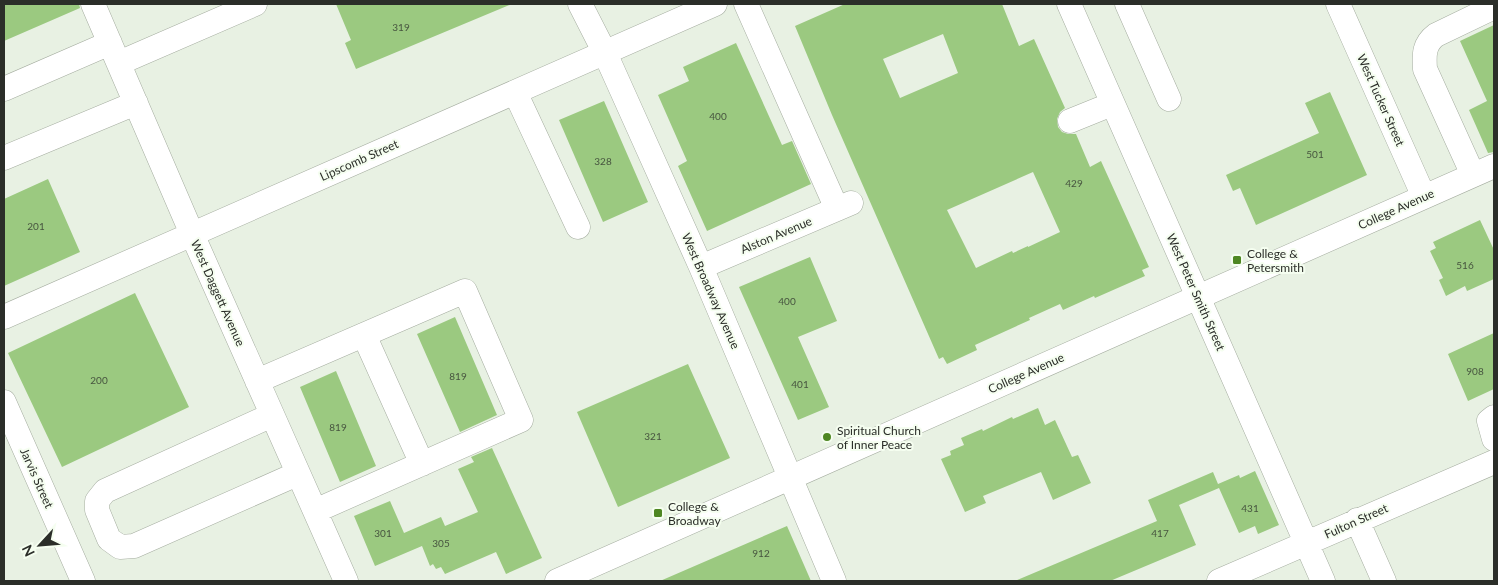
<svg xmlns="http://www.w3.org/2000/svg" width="1498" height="585" font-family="Lato,sans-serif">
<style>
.building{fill:#9bc980;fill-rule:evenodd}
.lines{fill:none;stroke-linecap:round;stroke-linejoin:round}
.minor-casing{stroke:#a5ada0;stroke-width:25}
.minor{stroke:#fff;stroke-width:24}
.poi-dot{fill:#4e8722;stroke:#f5fef0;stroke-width:2}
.labels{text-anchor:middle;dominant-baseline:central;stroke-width:4;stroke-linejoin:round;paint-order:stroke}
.number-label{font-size:10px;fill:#47553f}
.street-label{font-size:12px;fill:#2b2e29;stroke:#f5fef0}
.poi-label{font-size:12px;fill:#2b2e29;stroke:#f5fef0;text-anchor:start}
</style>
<rect width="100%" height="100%" fill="#e8f1e3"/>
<!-- building -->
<path class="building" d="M4,4H79L80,8L4,41Z
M336,4H512L356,69L345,43L351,40Z
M845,4H1002L1019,46L1034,39L1065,108L1060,112L1057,119L1058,127L1062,132L1068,134H1076L1090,167L1101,161L1149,267L1142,270L1145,276L1095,298L1094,296L1063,310L1060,304L1029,318L1030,320L975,345L977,350L947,364L943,357L939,359L832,115L795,26ZM943,34L958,73L900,98L883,59ZM1033,172L1060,232L1028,247V246L1013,253L1012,251L976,268L947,210Z
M1494,25V152L1488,153L1469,110L1487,101L1460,41Z
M736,43L782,145L792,141L811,184L707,231L678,166L687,161L658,95L689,81L683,67Z
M1330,92L1367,175L1256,225L1240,188L1233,191L1226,175L1319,133L1305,103Z
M604,101L648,202L603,222L559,120Z
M48,179L80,252L4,286V199Z
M1480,220L1494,250V279L1467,291L1465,286L1446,296L1439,280L1443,278L1430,251L1436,248L1433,242Z
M810,257L837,321L798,337L829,407L798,420L739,287Z
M135,293L189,407L62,467L8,353Z
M455,317L497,415L460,432L417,334Z
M1494,333V389L1468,401L1448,354Z
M688,364L730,458L618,507L577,412Z
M336,371L376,466L340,482L300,387Z
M1038,408L1045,425L1055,420L1072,457L1078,455L1091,483L1053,500L1041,472L983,496L986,503L965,512L941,459L951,455L950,451L964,445L961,438L982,429L983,431L1012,417L1013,419Z
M492,448L542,558L506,574L496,552L445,574L441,567L436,569L433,564L430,566L422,546L375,566L354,516L390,501L404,533L441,517L445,526L478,512L458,469L474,462L471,457Z
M1255,471L1279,525L1258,534L1255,526L1239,533L1219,488L1179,505L1196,545L1110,581H1015L1157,521L1148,500L1213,472L1218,484L1239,475L1240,478Z
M787,526L811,581H660Z"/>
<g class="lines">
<defs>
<path id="minor" d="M93,4L192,234L346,581
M580,4L605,53L701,267L834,581
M746,4L837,209
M1069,4L1323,581
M1127,4L1169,99
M1338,4L1424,197
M119,63L255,4
M4,89L110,43
M515,92L578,227
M1070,121L1112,104
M4,158L136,103
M1473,175L1425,69C1424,54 1424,44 1436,35L1494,7
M701,267L851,203
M4,317L715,4
M364,335L422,464
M257,381L465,291L521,420L315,511
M4,402L83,581
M272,415L105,491L97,501V510L109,539L120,547L134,546L297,474
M1494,417L1489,421L1494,439
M1357,520L1384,581
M557,581L1494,166
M1219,581L1494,462"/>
</defs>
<!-- minor casing -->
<use href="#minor" class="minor-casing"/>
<!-- minor -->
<use href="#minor" class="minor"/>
</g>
<!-- markers -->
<g class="poi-dot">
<rect x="1232" y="255" width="10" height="10" rx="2.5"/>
<circle cx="827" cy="437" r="5"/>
<rect x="653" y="508" width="10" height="10" rx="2.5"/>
</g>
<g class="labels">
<!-- number labels -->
<g class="number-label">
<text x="401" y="27">319</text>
<text x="718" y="116">400</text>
<text x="1315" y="154">501</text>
<text x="603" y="161">328</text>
<text x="1074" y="183">429</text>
<text x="36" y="226">201</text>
<text x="1465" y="265">516</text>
<text x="787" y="301">400</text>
<text x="1475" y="371">908</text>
<text x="458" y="376">819</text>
<text x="99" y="380">200</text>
<text x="800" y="384">401</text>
<text x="338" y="427">819</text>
<text x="653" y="436">321</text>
<text x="1250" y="508">431</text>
<text x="383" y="533">301</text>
<text x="1160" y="533">417</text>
<text x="441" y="543">305</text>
<text x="761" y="553">912</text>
</g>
<!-- street labels -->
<g class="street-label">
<text transform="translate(1381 100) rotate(66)">West Tucker Street</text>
<text transform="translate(359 160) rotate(-24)">Lipscomb Street</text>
<text transform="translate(1396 209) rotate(-24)">College Avenue</text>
<text transform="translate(776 235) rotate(-23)">Alston Avenue</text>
<text transform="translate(711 291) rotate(66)">West Broadway Avenue</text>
<text transform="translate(1196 292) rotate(66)">West Peter Smith Street</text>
<text transform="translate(218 293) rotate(66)">West Daggett Avenue</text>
<text transform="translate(1026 373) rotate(-24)">College Avenue</text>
<text transform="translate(37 478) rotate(66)">Jarvis Street</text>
<text transform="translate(1356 521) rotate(-24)">Fulton Street</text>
</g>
<!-- poi labels -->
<g class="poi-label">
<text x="1247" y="253">College &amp;<tspan x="1247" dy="14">Petersmith</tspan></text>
<text x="837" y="430">Spiritual Church<tspan x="837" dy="14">of Inner Peace</tspan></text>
<text x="668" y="506">College &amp;<tspan x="668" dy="14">Broadway</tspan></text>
</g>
</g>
<!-- border -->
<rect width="1498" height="585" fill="none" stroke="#2b2e29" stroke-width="10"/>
<!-- north arrow -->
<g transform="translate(40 545) rotate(244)" stroke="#f5fef0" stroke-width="4" paint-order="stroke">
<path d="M0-4L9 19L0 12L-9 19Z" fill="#2b2e29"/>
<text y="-8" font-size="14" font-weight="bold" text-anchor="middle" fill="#2b2e29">N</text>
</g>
</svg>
